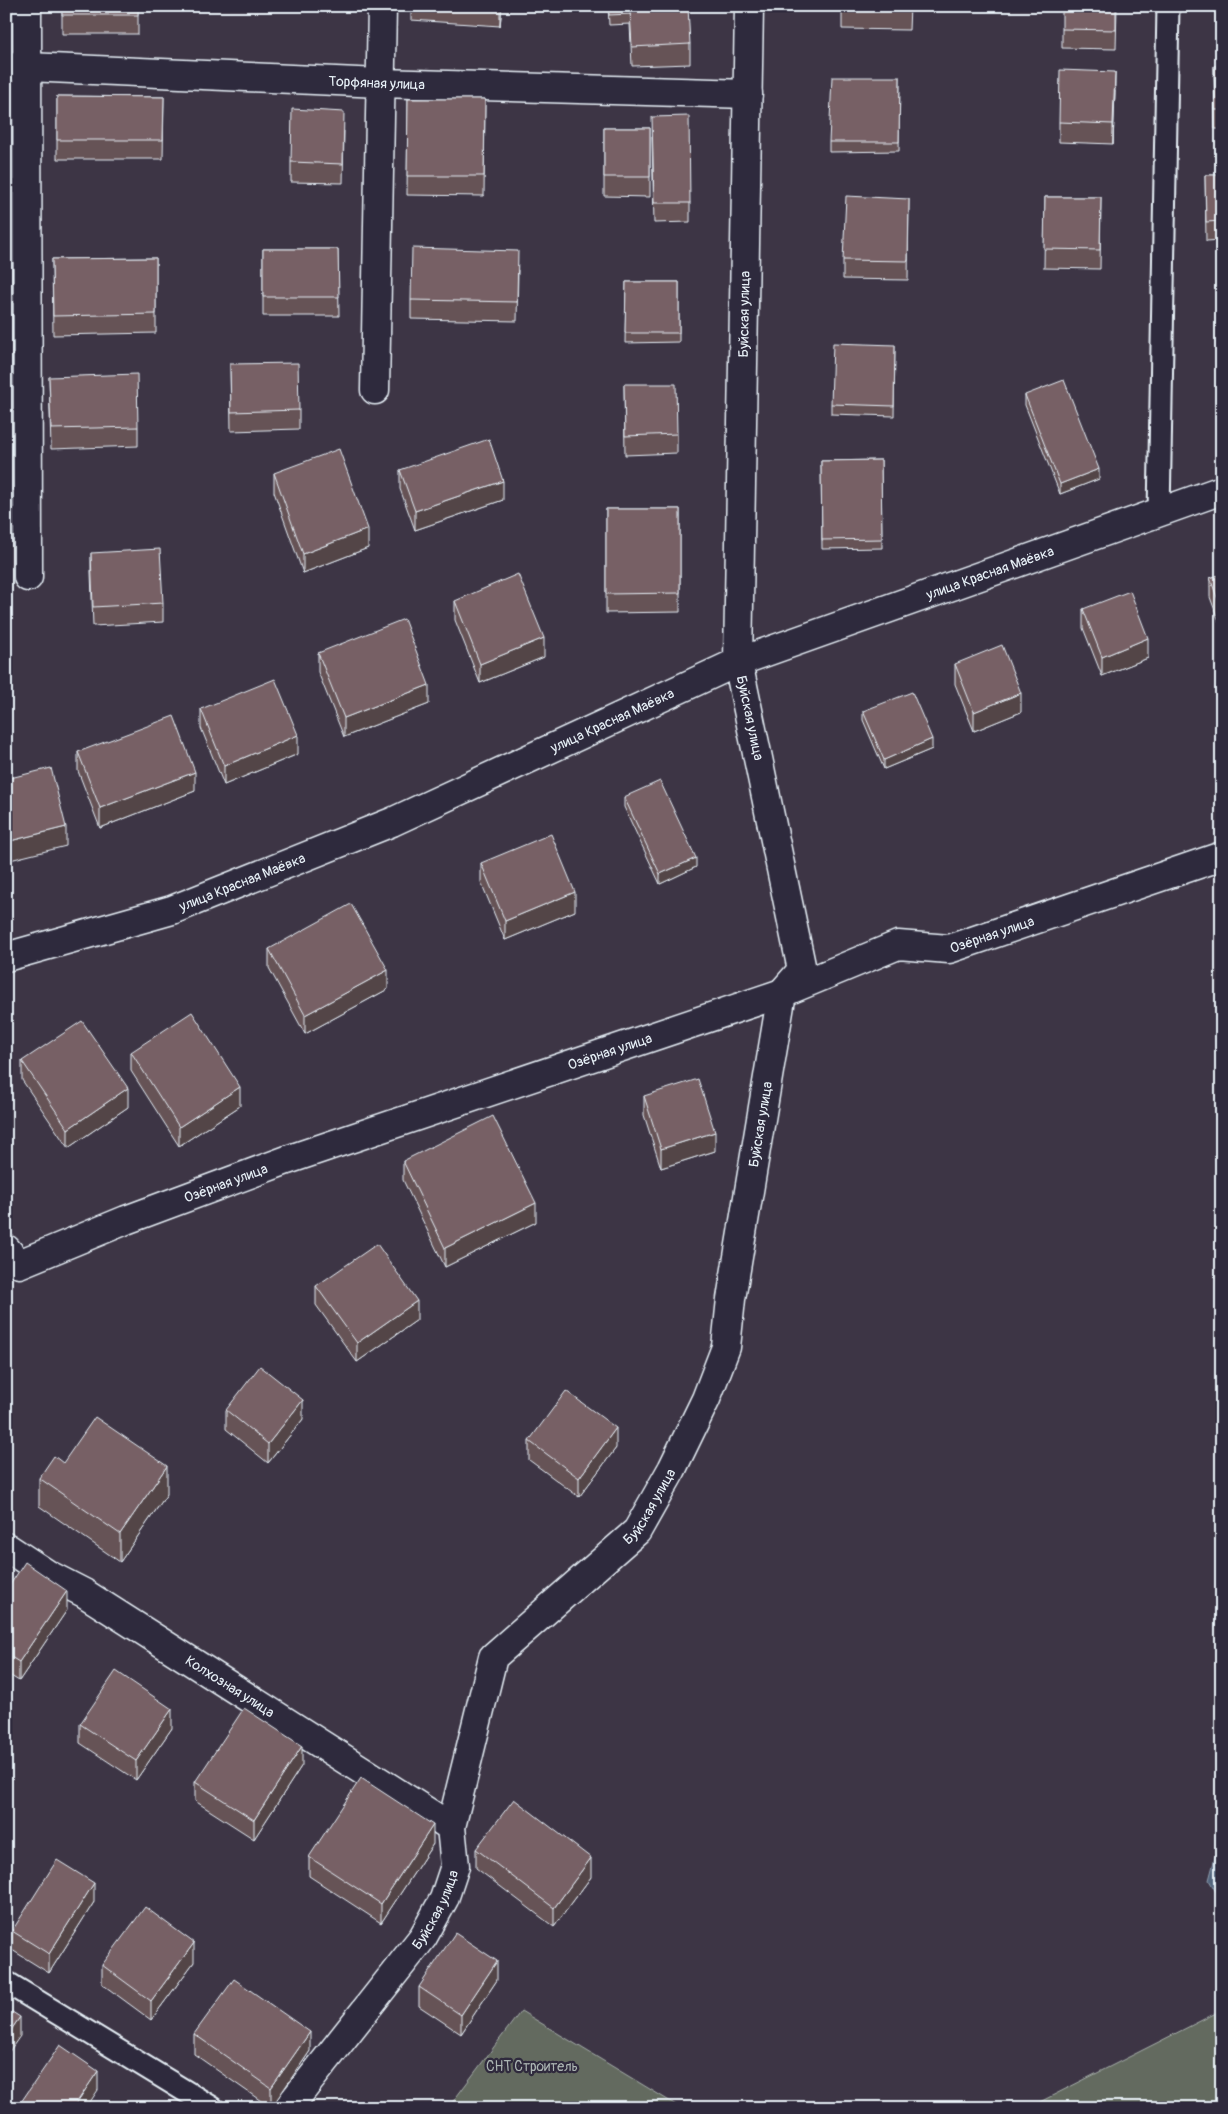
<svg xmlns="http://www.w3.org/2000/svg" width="1228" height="2114" font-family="Pangolin,sans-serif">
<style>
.green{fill:#636b5e;stroke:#a6aeab}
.water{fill:#52657d;stroke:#8e9dae}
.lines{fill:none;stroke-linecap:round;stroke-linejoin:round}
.service-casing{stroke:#e8f1f8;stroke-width:25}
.minor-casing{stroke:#e8f1f8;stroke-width:31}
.service{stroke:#2f2a3d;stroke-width:21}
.minor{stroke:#2f2a3d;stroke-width:28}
.wall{fill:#665357;stroke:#e8f1f8}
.shaded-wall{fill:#534447;stroke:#e8f1f8}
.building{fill:#776165;stroke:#e8f1f8}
.labels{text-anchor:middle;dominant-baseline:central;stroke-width:4.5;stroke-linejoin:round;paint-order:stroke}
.street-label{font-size:14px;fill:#e8f1f8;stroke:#2f2a3d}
.park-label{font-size:14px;fill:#acb5b3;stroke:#2f2a3d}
</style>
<rect width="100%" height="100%" fill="#3d3545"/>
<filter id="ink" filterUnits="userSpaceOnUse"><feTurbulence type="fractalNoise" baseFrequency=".02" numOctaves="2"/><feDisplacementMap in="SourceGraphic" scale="10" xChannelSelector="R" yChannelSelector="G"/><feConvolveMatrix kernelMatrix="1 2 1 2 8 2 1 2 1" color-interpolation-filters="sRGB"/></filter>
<g filter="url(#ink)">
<!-- green -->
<path class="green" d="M1222,2010V2108H1028Z
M521,2011L681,2108H448Z"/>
<!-- water -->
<path class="water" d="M1222,1849V1902L1209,1880L1216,1854Z"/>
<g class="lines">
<defs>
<path id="service" d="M1159,514L1168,6
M6,1982L213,2108"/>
<g id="minor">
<path d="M27,6L28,577"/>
<path id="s1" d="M6,66L380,83L748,94"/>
<path d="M375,390L382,6"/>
<path id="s2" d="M6,957L172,910L392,822L738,662L1222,490"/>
<path id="s3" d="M6,1249L19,1264L126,1220L287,1160L782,993L898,945L949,949L1222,856"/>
<path id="s4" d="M6,1547L47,1574L84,1593L451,1827"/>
<path id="s5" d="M288,2108L423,1937L444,1899L455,1866L451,1827L493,1657L637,1531L672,1469L706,1399L726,1347L731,1299L782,993L802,970L738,662L749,6"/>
</g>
</defs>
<!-- service casing -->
<use href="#service" class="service-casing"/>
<!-- minor casing -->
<use href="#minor" class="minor-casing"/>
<!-- service -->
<use href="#service" class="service"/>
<!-- minor -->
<use href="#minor" class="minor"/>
</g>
<!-- wall -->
<path class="wall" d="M62,6H138V34H62Z
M411,6H502L500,26L411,20Z
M608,6L666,8L690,44V64L632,66L630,24L609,25Z
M842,6H910L909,30L842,29Z
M1117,6L1116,49L1062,48V29Z
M1217,6H1222V26H1217Z
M1222,65V129H1215L1214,66Z
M900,77L899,151L829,152V142Z
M1115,91L1113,144L1059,142V122Z
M57,96L164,97L163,159H57Z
M408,99H485L484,196L407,195Z
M604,128H650V197L604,196Z
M344,131L343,183L291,182V162Z
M652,136L690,203V222L654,223Z
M1205,175H1222V240L1206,241Z
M1045,197H1101L1100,269L1044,268Z
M909,199L908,280L843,279V260Z
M263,249H338L339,316H263Z
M156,258V333L53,335L52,259Z
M518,270L517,321L411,319V300Z
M626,282H679V342L625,343Z
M895,345L894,416L831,414V404Z
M230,364L299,410V429L231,431Z
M49,377L138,427V446L51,449Z
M624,384L677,434V453L625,455Z
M1025,395L1099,479L1060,494L1025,405Z
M881,460L882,548L822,549L821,461Z
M400,470L503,500L415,530L400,489Z
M274,473L368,548L303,573L274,492Z
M606,509H680V612L606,613Z
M91,553L163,603V622L93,626L91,572Z
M1222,574V630L1210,597V578Z
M455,601L544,657L480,683L455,620Z
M1083,609L1148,658L1102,676L1083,628Z
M318,653L429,704L344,737L318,672Z
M955,664L1021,712L974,731L955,684Z
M201,709L298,754L224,785L201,728Z
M863,711L932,749L884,769L863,720Z
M78,752L195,791L100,828L78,771Z
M624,797L696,867L660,884L624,807Z
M481,863L575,911L505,940L481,882Z
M269,949L388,989L305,1034L269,968Z
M131,1052L240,1106L179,1146L131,1071Z
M22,1061L128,1107L68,1148L22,1080Z
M644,1096L715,1151L661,1168L644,1115Z
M403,1161L536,1222L445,1267L403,1180Z
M316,1286L417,1320L357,1362L316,1305Z
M226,1410L303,1419L268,1463L226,1429Z
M529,1441L616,1448L579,1497L529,1460Z
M39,1478L167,1494L120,1562L39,1506Z
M6,1591L67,1610L19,1681L6,1673Z
M80,1724L172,1728L136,1780L80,1743Z
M302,1765L254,1839L195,1801V1782Z
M433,1844L381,1923L309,1876V1857Z
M476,1849L591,1877L554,1927L476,1868Z
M94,1902L49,1973L12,1950V1931Z
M194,1962L151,2020L102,1984V1965Z
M497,1980L461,2034L419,2006V1987Z
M194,2034L310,2051L271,2108L194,2054Z"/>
<!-- shaded-wall -->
<path class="shaded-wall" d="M500,6H502L500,26Z
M1115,72V91L1113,144V124Z
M1099,469V479L1060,494V484Z
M503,481V500L415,530V511Z
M368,529V548L303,573V554Z
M544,638V657L480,683V664Z
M1148,638V658L1102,676V657Z
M429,685V704L344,737V718Z
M1021,693V712L974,731V712Z
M298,735V754L224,785V766Z
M932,739V749L884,769V760Z
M195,772V791L100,828V808Z
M66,827V846L6,861V842Z
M696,858V867L660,884V874Z
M575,892V911L505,940V921Z
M388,970V989L305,1034V1015Z
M240,1087V1106L179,1146V1127Z
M128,1088V1107L68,1148V1129Z
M715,1132V1151L661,1168V1149Z
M536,1203V1222L445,1267V1248Z
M417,1301V1320L357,1362V1343Z
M303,1400V1419L268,1463V1444Z
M616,1428V1448L579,1497V1478Z
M167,1466V1494L120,1562V1534Z
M67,1591V1610L19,1681V1662Z
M172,1709V1728L136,1780V1761Z
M302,1746V1765L254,1839V1820Z
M433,1825V1844L381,1923V1904Z
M591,1858V1877L554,1927V1908Z
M94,1883V1902L49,1973V1954Z
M194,1943V1962L151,2020V2001Z
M497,1961V1980L461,2034V2015Z
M20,2017V2036L6,2056V2037Z
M310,2032V2051L271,2108V2088Z
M98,2071V2090L86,2108H73Z"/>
<!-- building -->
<path class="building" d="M62,6H138V15H62Z
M486,6H500V7Z
M608,6H666V8L630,10V14L609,15Z
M842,6H909V11L842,10Z
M1062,6H1116V30L1062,29Z
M688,7L690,44L632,47L630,10Z
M1222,65V110H1215L1214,66Z
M1060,70L1115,72L1113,124L1059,122Z
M832,77H900L899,142H829Z
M57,96L164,97L163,140H57Z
M408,99H485L484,176H407Z
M292,109L344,112L343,164L291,162Z
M689,116L690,203H654L652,117Z
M604,128H650V177H604Z
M1205,175H1222V221L1206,222Z
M846,196L909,199L908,261L843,260Z
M1045,197H1101L1100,250L1044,249Z
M412,248L518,251L517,302L411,300Z
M263,249H338L339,297H263Z
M156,258V314L53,316L52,259Z
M626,282H679V333H625Z
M833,343L895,345L894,406L831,404Z
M298,363L299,410L231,412L230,364Z
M137,374L138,427L51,429L49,377Z
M1064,380L1099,469L1060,484L1025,395Z
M624,384H676L677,434L625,436Z
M489,439L503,481L415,511L400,470Z
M339,449L368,529L303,554L274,473Z
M881,460L882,539L822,540L821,461Z
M606,509H680V593L606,594Z
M160,549L163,603L93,607L91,553Z
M518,574L544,638L480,664L455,601Z
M1222,574V611L1210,578Z
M1130,591L1148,638L1102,657L1083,609Z
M404,619L429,685L344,718L318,653Z
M1002,645L1021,693L974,712L955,664Z
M275,679L298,735L224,766L201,709Z
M912,692L932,739L884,760L863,711Z
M174,716L195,772L100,808L78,752Z
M51,768L66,827L6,842V779Z
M660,781L696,858L660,874L624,797Z
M551,834L575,892L505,921L481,863Z
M351,904L388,970L305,1015L269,949Z
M192,1012L240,1087L179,1127L131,1052Z
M82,1021L128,1088L68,1129L22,1061Z
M698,1079L715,1132L661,1149L644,1096Z
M493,1116L536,1203L445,1248L403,1161Z
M377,1244L417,1301L357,1343L316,1286Z
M260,1366L303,1400L268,1444L226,1410Z
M566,1391L616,1428L579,1478L529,1441Z
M95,1417L167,1466L120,1534L39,1478L54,1456L63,1463Z
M25,1562L67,1591L19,1662L6,1654V1591Z
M116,1671L172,1709L136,1761L80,1724Z
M244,1708L302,1746L254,1820L195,1782Z
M361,1778L433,1825L381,1904L309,1857Z
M514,1799L591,1858L554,1908L476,1849Z
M57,1860L94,1883L49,1954L12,1931Z
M145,1907L194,1943L151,2001L102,1965Z
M455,1933L497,1961L461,2015L419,1987Z
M234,1979L310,2032L271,2088L194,2034Z
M6,2008L20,2017L6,2037Z
M60,2045L98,2071L73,2108H23L19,2105Z"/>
</g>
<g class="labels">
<!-- street labels -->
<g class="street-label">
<text stroke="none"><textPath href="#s1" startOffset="371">Торфяная улица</textPath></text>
<text stroke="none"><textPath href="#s5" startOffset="1958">Буйская улица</textPath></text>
<text stroke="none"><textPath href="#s2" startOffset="1058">улица Красная Маёвка</textPath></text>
<text transform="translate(750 718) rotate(78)">Буйская улица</text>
<text stroke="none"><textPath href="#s2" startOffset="652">улица Красная Маёвка</textPath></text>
<text stroke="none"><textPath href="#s2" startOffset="248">улица Красная Маёвка</textPath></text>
<text stroke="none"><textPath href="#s3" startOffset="1052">Озёрная улица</textPath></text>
<text stroke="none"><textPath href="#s3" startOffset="648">Озёрная улица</textPath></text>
<text stroke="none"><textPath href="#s5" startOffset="1132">Буйская улица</textPath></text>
<text stroke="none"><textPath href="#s3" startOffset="242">Озёрная улица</textPath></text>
<text stroke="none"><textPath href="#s5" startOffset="729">Буйская улица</textPath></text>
<text stroke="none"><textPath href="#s4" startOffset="264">Колхозная улица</textPath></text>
<text stroke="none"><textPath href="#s5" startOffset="248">Буйская улица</textPath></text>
</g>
<!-- park labels -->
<g class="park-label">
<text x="532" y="2066">СНТ Строитель</text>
</g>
</g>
<!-- margin -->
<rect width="1228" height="2114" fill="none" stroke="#2f2a3d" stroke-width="25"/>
<rect x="12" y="12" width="1203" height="2089" fill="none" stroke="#e8f1f8" stroke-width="2" filter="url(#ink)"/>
</svg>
